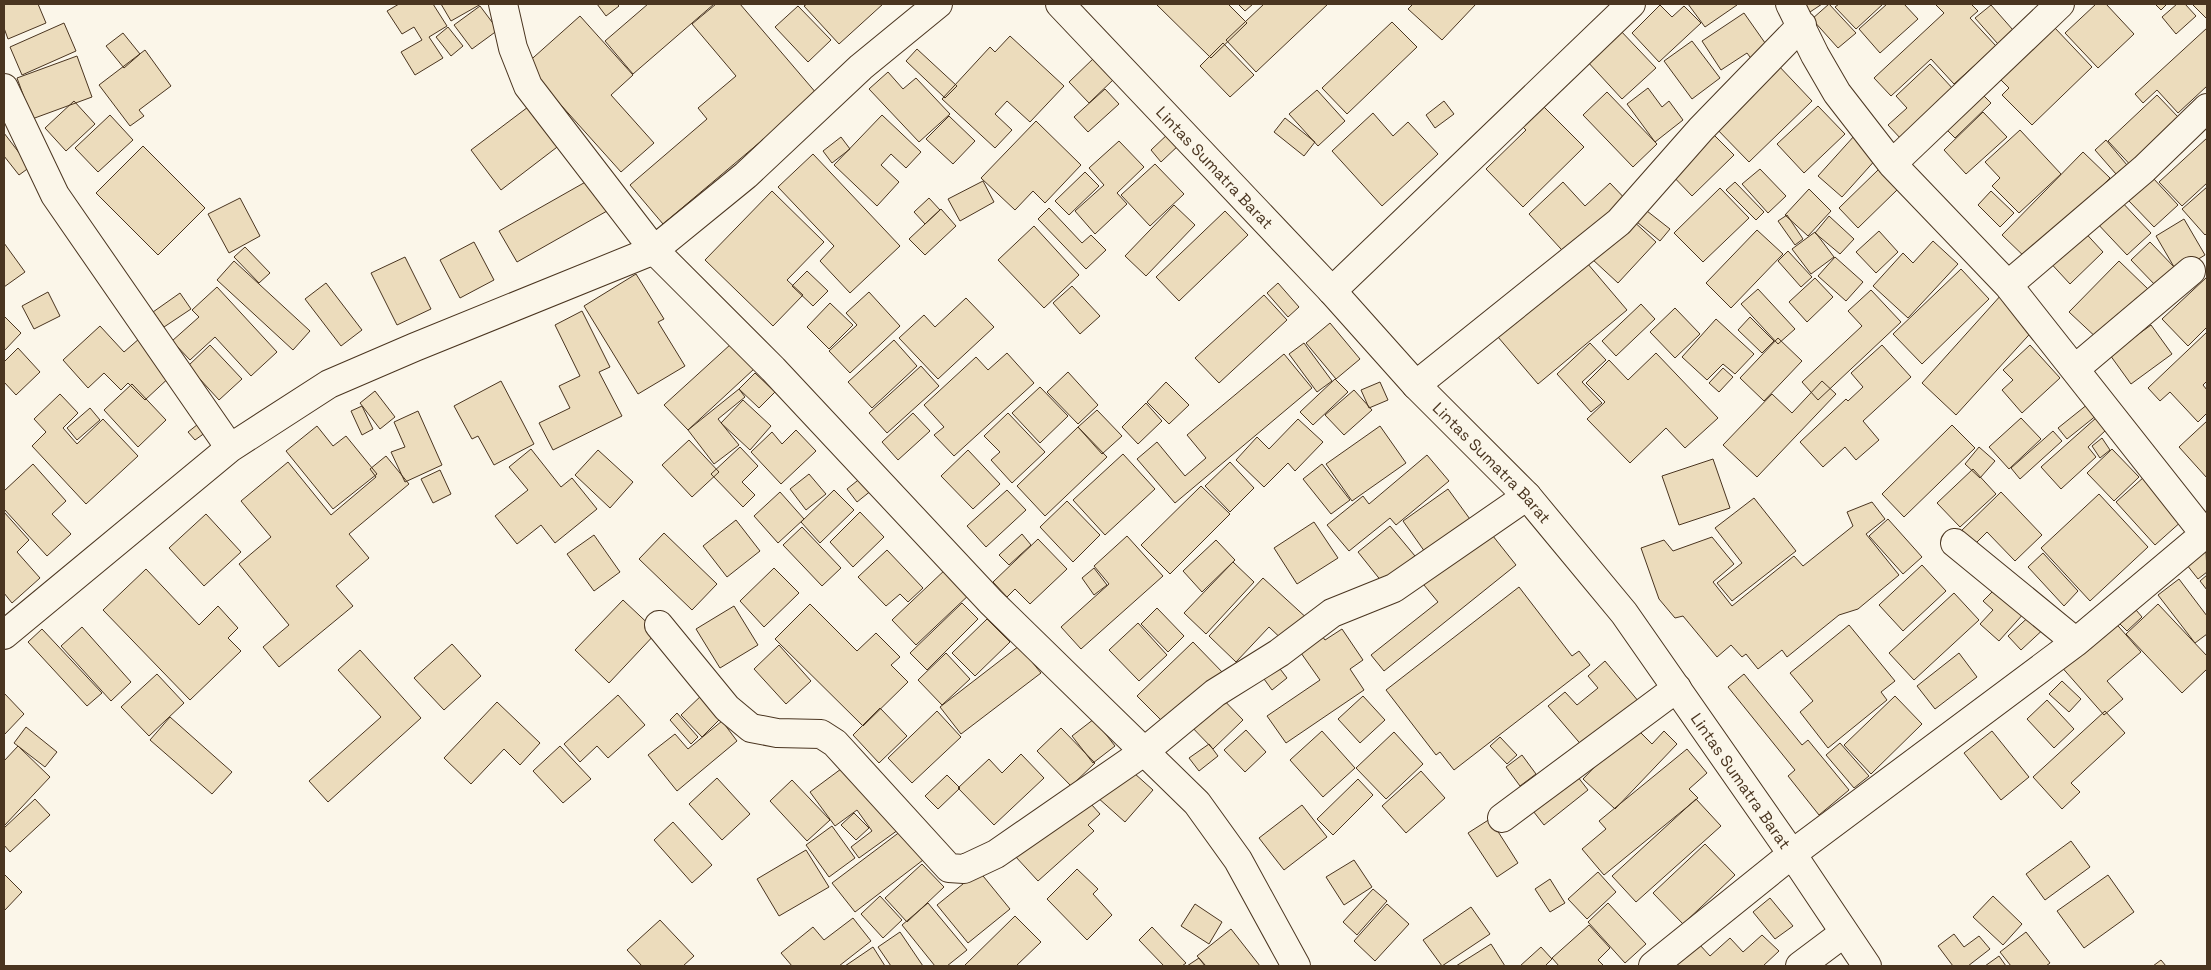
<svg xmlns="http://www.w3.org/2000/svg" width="2211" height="970" font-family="'Space Grotesk',sans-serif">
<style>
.building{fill:#ecdcbc;stroke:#4a3520}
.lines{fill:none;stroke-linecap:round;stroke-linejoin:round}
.minor-casing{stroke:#4a3520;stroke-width:30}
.highway-casing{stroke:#4a3520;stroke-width:30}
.minor{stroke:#fbf6e9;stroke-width:28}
.highway{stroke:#fbf6e9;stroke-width:28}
.labels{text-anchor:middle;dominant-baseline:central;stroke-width:4;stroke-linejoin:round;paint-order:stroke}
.street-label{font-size:16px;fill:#4a3520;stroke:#fbf6e9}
</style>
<rect width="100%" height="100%" fill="#fbf6e9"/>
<!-- building -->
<path class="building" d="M4,4H38L46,23L8,39L4,28Z
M399,4H433L447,26L429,37L443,58L415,75L401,52L422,40L414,27L402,34L387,11Z
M441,4H481L451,21Z
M597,4H617L619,6L606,16Z
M648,4H714L633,74L605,41Z
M716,4H740L817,94L663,224L630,185L707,119L698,108L736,76L692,24Z
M807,4H883L839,44L804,6Z
M1156,4H1228L1247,23L1211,58Z
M1238,4H1253L1245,11Z
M1264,4H1328L1256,72L1226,40Z
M1413,4H1476L1442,40L1408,9Z
M1688,4H1736L1737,5L1705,27Z
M1804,4H1822L1810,12Z
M1829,4L1856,33L1838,48L1812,19Z
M1839,4H1883L1856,29L1835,7Z
M1887,4H1904L1918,19L1880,53L1859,29Z
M1938,4H1971L1978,11L1970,18L1996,46L1954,84L1931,59L1891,96L1874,78L1944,13L1936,5Z
M2096,4H2106L2134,34L2098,68L2065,33Z
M2155,4H2167L2161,10Z
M2177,4H2185L2196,16L2176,34L2162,17Z
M2192,4H2207V19Z
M1660,5L1672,17L1684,6L1701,23L1659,62L1632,33Z
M1991,5L2020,38L2005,52L1975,18Z
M480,6L498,30L472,49L454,25Z
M798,6L831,40L808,62L775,27Z
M1744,13L1770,50L1753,61L1747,53L1721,70L1702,41Z
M580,16L633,75L611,95L654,143L621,172L525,65Z
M1392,22L1417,47L1347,114L1322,88Z
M64,23L76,51L22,75L10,47Z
M448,27L463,46L451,56L436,37Z
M2054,27L2092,67L2032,125L2002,95L2009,88L2000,79Z
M2207,28V86L2178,113L2157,90L2143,103L2135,94Z
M1619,29L1656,68L1622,99L1586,60Z
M123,33L140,54L124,68L106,46Z
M1010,36L1064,86L1030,122L1007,101L995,114L1012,130L995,148L942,99L990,47L995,52Z
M1692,41L1720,78L1692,99L1664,61Z
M1223,43L1254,75L1230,97L1200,66Z
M917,49L957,86L945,98L906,61Z
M145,50L171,86L139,110L144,116L130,126L99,85Z
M77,56L92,97L32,119L17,78Z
M1095,57L1115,78L1089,103L1069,82Z
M1776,63L1812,101L1749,162L1713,125Z
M1930,64L1954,90L1902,140L1888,125L1907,108L1896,96Z
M888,72L903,89L916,78L950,114L919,142L869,89Z
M1974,86L1991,103L1955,138L1938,121Z
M1648,88L1662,107L1669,101L1683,120L1655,142L1627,104Z
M1105,89L1119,104L1088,132L1074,117Z
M1317,90L1345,121L1318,146L1289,114Z
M1607,92L1657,144L1633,167L1583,115Z
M2157,95L2179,118L2136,171L2108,141Z
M74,101L95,124L66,151L45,128Z
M536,101L565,141L501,190L471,150Z
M1444,101L1454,114L1435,128L1426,115Z
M1538,101L1584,147L1523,207L1486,169L1526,130L1517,121Z
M1818,106L1845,134L1804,173L1777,144Z
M1983,112L2007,137L1966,174L1944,150Z
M1373,113L1393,136L1408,122L1438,154L1382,206L1332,151Z
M110,115L133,140L98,172L75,148Z
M882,115L921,152L906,168L891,154L881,165L899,182L877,206L834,165Z
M949,116L975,141L953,164L926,139Z
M1285,118L1315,142L1304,156L1274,132Z
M1036,121L1081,165L1045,203L1033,191L1015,210L981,178Z
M1709,130L1734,155L1692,196L1668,171Z
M2020,130L2061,174L2019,213L1992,186L2000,178L1985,162Z
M1170,132L1180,144L1161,162L1151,150Z
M4,133L30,167L19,175L4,156Z
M1855,135L1878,157L1842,197L1818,176Z
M841,137L850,149L832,163L823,151Z
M2207,138V183L2182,206L2159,182Z
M2106,140L2127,165L2116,174L2095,150Z
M1119,141L1144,167L1117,193L1127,204L1095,234L1075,211L1104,185L1089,168Z
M143,146L205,208L158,255L96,193Z
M2083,152L2110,178L2029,261L2002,235Z
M813,154L900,246L850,293L820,261L834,246L778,187Z
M1155,164L1184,194L1150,226L1121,195Z
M1760,169L1786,196L1768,213L1742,184Z
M1879,169L1898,189L1858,228L1839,208Z
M1085,172L1099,186L1069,215L1055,201Z
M2153,178L2178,205L2154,227L2129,201Z
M589,180L607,211L517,262L499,231Z
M983,181L994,202L960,221L948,199Z
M1563,182L1585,206L1610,183L1631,205L1571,260L1529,214Z
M1735,182L1764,212L1756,220L1726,190Z
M2207,187V233L2205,235L2182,209Z
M1720,188L1749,218L1703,262L1674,233Z
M1809,189L1831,211L1808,236L1785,215Z
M772,191L824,242L787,280L803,295L773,326L705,260Z
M1991,191L2014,213L2000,227L1978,205Z
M240,198L260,236L229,253L208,214Z
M929,198L940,210L925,224L914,212Z
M2119,199L2151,233L2127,255L2095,221Z
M1174,205L1195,225L1146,276L1125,256Z
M1049,208L1082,243L1091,235L1106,250L1086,269L1038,219Z
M941,209L956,226L925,255L909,239Z
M1225,211L1248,235L1179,301L1156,277Z
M1647,211L1670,229L1660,241L1637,222Z
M1787,215L1803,239L1795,245L1778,221Z
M1829,216L1854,239L1840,254L1815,233Z
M1630,218L1656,242L1618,283L1592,259Z
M2184,219L2205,255L2177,272L2156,236Z
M1034,226L1079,275L1044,308L998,260Z
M2080,227L2103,252L2070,284L2046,258Z
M1757,230L1783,254L1731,308L1706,283Z
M1879,231L1898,252L1876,273L1856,252Z
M1815,232L1834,257L1811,274L1792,249Z
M1933,241L1958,264L1908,318L1873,286L1903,253L1913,263Z
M474,242L494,280L460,298L440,260Z
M2150,242L2176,269L2157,287L2131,260Z
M4,243L25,272L4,287Z
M245,247L270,273L259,283L234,257Z
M1788,251L1812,277L1801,287L1778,261Z
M405,257L431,309L397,325L371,273Z
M1835,257L1863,282L1846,301L1818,276Z
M234,261L310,331L293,350L217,280Z
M2119,261L2149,290L2100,341L2069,312Z
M1587,263L1627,310L1538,384L1498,337Z
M1961,269L1989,299L1922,364L1893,334Z
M807,271L828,291L813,306L792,286Z
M636,274L664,319L658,322L685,366L638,394L584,306Z
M2207,277V327L2188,346L2162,319Z
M1815,278L1833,297L1807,322L1789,302Z
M326,283L362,330L341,346L305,299Z
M1278,283L1299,307L1288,317L1267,293Z
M1072,286L1100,316L1080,334L1053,303Z
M217,287L277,352L251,376L215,337L190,360L172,341L199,317L192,310Z
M1758,289L1795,329L1778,344L1741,304Z
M1871,290L1901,322L1818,400L1802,382L1862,326L1848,311Z
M48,292L60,316L34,329L22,306Z
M869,292L900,326L850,373L829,351L857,325L846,313Z
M180,293L191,309L164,327L153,312Z
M2002,294L2037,326L1956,415L1922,383Z
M1264,295L1287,320L1219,383L1195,358Z
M966,298L994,327L938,379L899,338L924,315L935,327Z
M830,303L853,325L829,349L807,327Z
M1641,304L1655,319L1616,356L1602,341Z
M1675,308L1700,334L1675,358L1650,332Z
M582,311L610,367L599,372L622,416L553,450L539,423L570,408L559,386L580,376L555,325Z
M4,316L21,333L4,351Z
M1750,317L1774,341L1762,353L1738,330Z
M1716,319L1754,354L1735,374L1723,364L1707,380L1682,357Z
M1330,323L1360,359L1336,379L1306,343Z
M2151,325L2172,354L2131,384L2110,355Z
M100,326L124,352L140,338L173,374L145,400L128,383L121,390L104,373L88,388L63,360Z
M2207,332V381L2203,385L2207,390V413L2198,422L2170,392L2160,401L2148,388Z
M1778,338L1802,361L1764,401L1740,378Z
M894,340L917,366L872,408L848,382Z
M1304,343L1332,381L1317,392L1289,354Z
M1590,343L1606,360L1582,382L1602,403L1591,412L1557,374Z
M731,344L754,369L688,430L664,405Z
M210,345L242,379L219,400L188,366Z
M1882,345L1911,377L1863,421L1879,440L1856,460L1845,447L1823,467L1800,442L1846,399L1848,401L1863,387L1851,373Z
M2030,345L2060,378L2022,413L2002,390L2013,380L2003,370Z
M18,348L40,372L16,395L4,382V362Z
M1007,353L1034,383L954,456L934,435L944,427L924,405L976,357L988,370Z
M1656,353L1718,418L1685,448L1666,428L1630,463L1587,419L1605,402L1586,383L1609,360L1628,380Z
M1284,354L1312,388L1175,503L1137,459L1157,442L1185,476L1206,458L1187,435Z
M921,366L939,386L887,433L869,413Z
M1723,368L1733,377L1719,392L1709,383Z
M1068,372L1098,405L1078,424L1047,392Z
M755,373L775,392L759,408L739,389Z
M1335,379L1348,392L1313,425L1300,412Z
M501,381L534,444L494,465L478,436L472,439L454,406Z
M1822,381L1836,394L1757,477L1723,445L1772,394L1792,413Z
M1166,382L1189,405L1169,424L1147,402Z
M1380,382L1388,400L1369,408L1361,390Z
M132,384L166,420L138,447L104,410Z
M1040,387L1068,416L1040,443L1012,413Z
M739,389L745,397L718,419L739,445L714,464L688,430Z
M1354,390L1372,410L1344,435L1325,415Z
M375,391L395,417L380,429L360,403Z
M60,394L78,413L63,428L77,444L103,419L138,456L86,504L32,446L46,432L34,419Z
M743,400L771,426L750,450L721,423Z
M2093,400L2102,411L2067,439L2058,428Z
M1146,403L1162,421L1138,444L1122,427Z
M362,406L373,429L362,435L351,411Z
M90,408L100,420L77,440L67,428Z
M1097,410L1122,436L1102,454L1078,427Z
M418,411L442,465L405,482L391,452L405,447L394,422Z
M913,413L930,431L898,460L882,442Z
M1008,413L1045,452L1012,483L991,460L1000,452L984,436Z
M2021,418L2041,439L2009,469L1989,447Z
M2096,418L2106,430L2088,447L2096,457L2061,489L2041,467Z
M1298,419L1323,442L1295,471L1288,463L1264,487L1236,460L1257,437L1269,449Z
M202,421L209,430L195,440L188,432Z
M2207,421V478L2179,447Z
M1952,425L1975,448L1904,517L1882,494Z
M317,426L333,446L346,436L377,474L333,509L286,451Z
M1380,426L1406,463L1352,501L1326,464Z
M1078,427L1107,457L1045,516L1017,486Z
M796,430L816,451L781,484L751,452L772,432L782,444Z
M2053,431L2062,441L2020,479L2011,468Z
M2102,438L2110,450L2100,458L2092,446Z
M689,440L719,472L692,497L662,465Z
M740,447L758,466L742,482L755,495L743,507L711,474Z
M1979,447L1995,461L1980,478L1965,464Z
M531,449L561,487L572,478L597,509L555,543L541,525L517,544L495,516L528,490L509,467Z
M2112,449L2139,477L2114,501L2087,473Z
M598,450L633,482L610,508L575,475Z
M968,450L1000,484L973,509L941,476Z
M1123,454L1155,489L1105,535L1073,500Z
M1427,455L1449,481L1396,525L1390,518L1349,551L1327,525L1363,496L1369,504Z
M386,456L409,484L349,534L369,558L336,586L353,606L279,667L263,647L289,625L239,564L271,537L241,501L288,462L331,515L376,477L370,469Z
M1713,459L1730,508L1679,525L1662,476Z
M1230,462L1254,488L1230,512L1205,486Z
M33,464L66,501L52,514L71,534L47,556L4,509V491Z
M1322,464L1350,500L1331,514L1303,479Z
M1973,469L1996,494L1960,527L1937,503Z
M440,470L451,494L433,503L421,479Z
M809,474L826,494L806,510L790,489Z
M862,477L872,490L857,502L847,489Z
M2144,477L2183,520L2155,545L2116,502Z
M1201,486L1230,514L1170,574L1141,545Z
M1448,489L1475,526L1430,559L1403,521Z
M834,490L854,510L820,543L801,522Z
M1007,490L1026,510L986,547L967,526Z
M780,492L804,519L778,543L754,516Z
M2001,492L2042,535L2015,561L1987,532L1972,547L1959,533Z
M2099,494L2148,547L2090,601L2041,548Z
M1754,498L1796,551L1732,601L1717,583L1742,563L1715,528Z
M1067,501L1100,535L1073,562L1040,527Z
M1872,502L1885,519L1866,534L1899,575L1858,609L1839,615L1787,657L1782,650L1758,669L1746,654L1742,657L1731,645L1717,657L1683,616L1675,618L1659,599L1641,548L1664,540L1673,551L1712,537L1734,564L1713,582L1732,606L1794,556L1803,566L1853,526L1847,512Z
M4,512L29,540L17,552L40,578L12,603L4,593Z
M860,512L884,537L853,567L830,542Z
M206,514L241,552L204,586L169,548Z
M1888,519L1922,557L1903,574L1869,536Z
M736,520L760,551L727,577L703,546Z
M1314,522L1338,558L1297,584L1274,548Z
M1390,526L1415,556L1382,582L1358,552Z
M1485,526L1516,565L1384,671L1371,655L1438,602L1419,579Z
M802,527L841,568L822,586L783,545Z
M664,533L717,584L692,610L639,559Z
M1022,534L1031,545L1009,565L999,555Z
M594,535L620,572L594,591L567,554Z
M1127,536L1163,576L1081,649L1061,627L1109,584L1094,566Z
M1038,539L1067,569L1030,604L1015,589L1007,597L993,582Z
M1216,540L1235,560L1202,592L1183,571Z
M887,550L923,588L908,602L900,594L886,606L858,577Z
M2206,550L2207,572L2198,579L2187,565Z
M2043,553L2078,591L2064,606L2028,567Z
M1233,562L1254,582L1206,634L1184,613Z
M1922,565L1946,591L1903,631L1879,605Z
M948,567L972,592L916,645L892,620Z
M774,568L799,593L764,627L740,601Z
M1094,568L1107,585L1094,595L1082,578Z
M146,569L199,625L218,606L238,628L228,638L241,651L190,700L103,610Z
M2207,575V590L2200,581Z
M1263,578L1310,621L1288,645L1269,627L1236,662L1209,636Z
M2179,579L2207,616V634L2195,643L2158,595Z
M1519,587L1572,656L1579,651L1590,665L1454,770L1440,752L1436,755L1386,690Z
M1997,587L2025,612L1999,641L1980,624L1993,610L1983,601Z
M1954,593L1979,620L1914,680L1889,653Z
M623,600L657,632L609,683L575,650Z
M962,603L978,619L927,670L910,653Z
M810,604L857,651L876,633L900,657L891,665L908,682L863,726L775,639Z
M2131,604L2142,617L2127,631L2115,619Z
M2158,604L2207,656V669L2182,693L2126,634Z
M734,606L758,645L720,668L696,629Z
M1157,608L1184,636L1168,652L1141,624Z
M2035,611L2048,625L2021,650L2008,636Z
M987,619L1010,642L975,676L952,653Z
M2112,619L2141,652L2107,681L2123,699L2104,715L2059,664Z
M1138,623L1167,655L1139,681L1109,650Z
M1849,625L1895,681L1881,692L1887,700L1828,748L1800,712L1813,701L1790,673Z
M82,627L131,682L111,701L61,646Z
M1316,628L1325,640L1342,629L1363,660L1350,669L1364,690L1286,743L1267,716L1320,680L1294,643Z
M42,629L102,693L87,706L28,642Z
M1193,642L1225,675L1169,728L1137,696Z
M452,644L481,676L444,710L414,678Z
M779,645L811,681L786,704L754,669Z
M1019,646L1041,673L961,734L940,707Z
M360,650L421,718L328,802L309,781L381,717L338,670Z
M946,653L970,679L942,705L918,680Z
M1959,653L1977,677L1935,709L1917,686Z
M1274,661L1287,678L1272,690L1259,672Z
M1605,661L1639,702L1584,748L1548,706L1565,692L1577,705L1598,688L1588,676Z
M157,674L184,703L149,736L121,707Z
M1744,674L1802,745L1808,740L1849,790L1819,815L1788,776L1795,770L1728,687Z
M2062,681L2081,699L2069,712L2049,694Z
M4,693L24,714L4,735Z
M704,693L725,714L702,737L681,715Z
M1217,693L1243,720L1213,749L1187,722Z
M618,695L645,725L608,758L597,746L580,762L564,744Z
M1363,696L1385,720L1360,743L1338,719Z
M1895,696L1922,724L1871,774L1844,745Z
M2047,700L2074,729L2054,748L2027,719Z
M497,702L540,743L520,765L504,749L471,784L444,758Z
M880,708L907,736L879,763L853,735Z
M937,711L961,737L912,783L888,758Z
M2105,711L2125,733L2071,783L2080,792L2062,809L2033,777Z
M677,713L698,737L691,744L670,720Z
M170,717L232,772L212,794L150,740Z
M1094,719L1115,746L1093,763L1072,736Z
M722,721L737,741L677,791L648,755L675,734L688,749Z
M1634,726L1652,744L1664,731L1677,744L1615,809L1583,779Z
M26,727L57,752L45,767L14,743Z
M1061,728L1095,763L1071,786L1037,751Z
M1246,730L1266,752L1245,772L1224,750Z
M1322,731L1355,768L1323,797L1290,760Z
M1992,731L2029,777L2001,800L1964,753Z
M1394,732L1423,764L1386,799L1356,768Z
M1500,737L1517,755L1507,764L1490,746Z
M1840,743L1869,776L1854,788L1826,755Z
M1209,744L1218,756L1199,771L1189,758Z
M18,746L50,777L4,826V761Z
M560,746L591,779L563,803L533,771Z
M1687,749L1707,773L1689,789L1698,798L1604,875L1582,849L1606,829L1599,821Z
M1021,754L1044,778L994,825L958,788L989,759L1002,773Z
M1522,755L1536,774L1520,786L1506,767Z
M849,763L898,830L859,858L851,847L872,831L857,810L835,826L810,792Z
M1125,765L1153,790L1125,822L1097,797Z
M1421,771L1445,798L1406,833L1382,806Z
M1574,772L1588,790L1544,825L1530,807Z
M947,775L960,788L938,809L925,796Z
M717,778L750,814L722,840L689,804Z
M1358,779L1373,795L1333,835L1317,819Z
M792,780L830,820L807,841L770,801Z
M1083,795L1100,814L1088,825L1094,831L1038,881L1015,856Z
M35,799L50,815L10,852L4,845V828Z
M1696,799L1721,826L1636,902L1612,876Z
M1302,805L1327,837L1284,870L1259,838Z
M854,813L869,828L856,840L841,825Z
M1490,819L1518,863L1497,877L1468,833Z
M673,822L712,865L692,883L654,840Z
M832,826L855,858L829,877L806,845Z
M905,828L927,857L855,912L832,883Z
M2071,841L2090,867L2045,900L2026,874Z
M1705,844L1735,875L1683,924L1653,893Z
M806,850L829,887L779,916L757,879Z
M1354,860L1372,887L1344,905L1326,877Z
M922,864L944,887L907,922L885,898Z
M1077,869L1098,889L1093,894L1112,915L1087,940L1047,899Z
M979,871L1010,909L968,943L937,905Z
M1598,872L1616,892L1587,919L1568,899Z
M4,874L22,892L4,911Z
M2108,875L2134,912L2084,948L2057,911Z
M1550,879L1565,903L1550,912L1535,889Z
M1373,889L1387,901L1357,935L1343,922Z
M880,896L902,920L883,938L861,914Z
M1993,896L2022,924L2003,945L1973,917Z
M1770,898L1793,926L1775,939L1753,912Z
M928,903L967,950L947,966H935L902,925Z
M1608,903L1646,944L1625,963L1588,922Z
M1195,904L1222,922L1209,944L1181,926Z
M1387,904L1409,924L1375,961L1354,941Z
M1471,907L1490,934L1442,966L1423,940Z
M1015,916L1041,942L1016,966H964Z
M853,918L871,941L839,966H792L781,953L813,927L824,940Z
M660,920L694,956L683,966H642L627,950Z
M1589,925L1610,948L1598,960L1604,966H1559L1552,958Z
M1152,927L1186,963L1182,966H1164L1139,940Z
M1231,929L1260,966H1206L1197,956Z
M900,932L923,966H891L878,947Z
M2026,932L2050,963L2046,966H2011L2000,952Z
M1954,934L1964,947L1979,936L1990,949L1968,966H1953L1938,946Z
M1762,935L1779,951L1763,966H1675L1699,944L1710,956L1730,938L1743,952Z
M1491,944L1505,966H1456Z
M873,947L885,966H845Z
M1541,947L1552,959L1545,966H1520Z
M1999,956L2006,966H1985Z
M1199,958L1205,966H1187Z
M2161,960L2166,966H2153Z"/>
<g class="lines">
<defs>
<path id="minor" d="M503,4L513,48L528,86L654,250L773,369L991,602L1197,803L1238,860L1296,966
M1790,4L1815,55L1837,93L1892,164L2008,285L2207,537
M4,88L55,195L230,448
M1892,164L2060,4
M2008,285L2144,169L2207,108
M1332,291L1631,4
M2076,368L2191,271
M1416,385L1619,222L1701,129L1802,25
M1955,543L2076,642
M659,625L727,708L751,728L777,733L821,734L835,743L949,868L964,869L996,854L1145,751L1215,693L1279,653L1332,613L1394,588L1527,496
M4,635L230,448L329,384L415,347L654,250L746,175L861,67L938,4
M1502,818L1677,688
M1653,966L1792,854L2076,642L2207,532
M1800,966L1844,933"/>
<g id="highway">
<path id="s1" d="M1060,4L1332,291L1416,385L1527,496L1624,613L1792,854L1867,966"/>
</g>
</defs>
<!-- minor casing -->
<use href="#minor" class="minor-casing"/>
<!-- highway casing -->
<use href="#highway" class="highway-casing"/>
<!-- minor -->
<use href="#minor" class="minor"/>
<!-- highway -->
<use href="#highway" class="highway"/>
</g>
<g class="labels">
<!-- street labels -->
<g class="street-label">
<text stroke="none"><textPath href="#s1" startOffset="225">Lintas Sumatra Barat</textPath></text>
<text stroke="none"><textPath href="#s1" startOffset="630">Lintas Sumatra Barat</textPath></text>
<text stroke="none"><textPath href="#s1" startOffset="1035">Lintas Sumatra Barat</textPath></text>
</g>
</g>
<!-- border -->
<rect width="2211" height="970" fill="none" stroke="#4a3520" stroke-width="10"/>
</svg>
